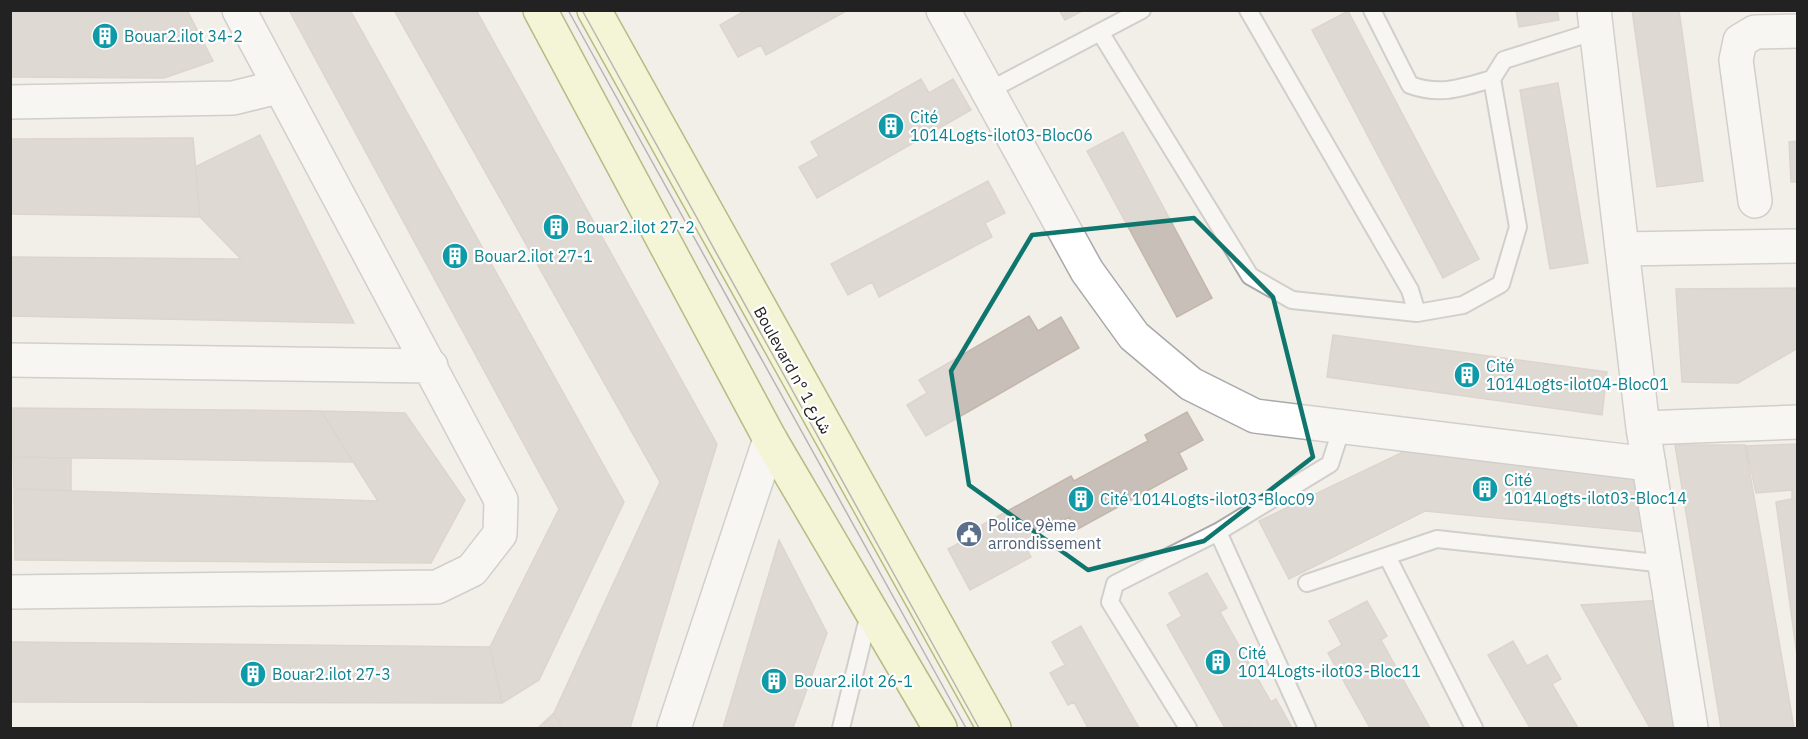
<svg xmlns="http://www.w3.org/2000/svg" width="1808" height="739" font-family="'IBM Plex Sans',Vazirmatn,sans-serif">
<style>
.building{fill:#c7bfb8;stroke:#c4b6ab;stroke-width:1.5}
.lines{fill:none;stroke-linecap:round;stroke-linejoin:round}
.service-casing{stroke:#a9a9a9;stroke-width:20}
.minor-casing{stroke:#a9a9a9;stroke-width:36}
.secondary-casing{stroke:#707d05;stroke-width:36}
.service{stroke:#fff;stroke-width:16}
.minor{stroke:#fff;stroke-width:33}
.secondary{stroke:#f7fabf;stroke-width:33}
.tram{stroke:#707070;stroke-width:1.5}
.marked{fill:none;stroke:#0f766e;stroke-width:4.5;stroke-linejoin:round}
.labels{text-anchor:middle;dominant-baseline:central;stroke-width:4.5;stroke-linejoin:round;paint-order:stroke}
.culture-label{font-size:16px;fill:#0d838f;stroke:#fff;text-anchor:start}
.street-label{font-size:16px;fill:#222;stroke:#fff}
.service-label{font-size:16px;fill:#4e5e75;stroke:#fff;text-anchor:start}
</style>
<rect width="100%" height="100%" fill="#f2efe9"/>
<!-- building -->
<path class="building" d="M10,10H187L213,61L164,78L10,77Z
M289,10H350L624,502L539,680L502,703L490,647L559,509Z
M394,10H476L717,444L630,728H562L554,713L660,482Z
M746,10H848L766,55L761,45L738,57L720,25Z
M1059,10H1084L1065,20Z
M1516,10H1557L1559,20L1519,27Z
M1632,10H1679L1703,181L1657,187Z
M1348,11L1479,259L1443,278L1312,30Z
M921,79L929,93L953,79L971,110L817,198L799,167L819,156L811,142Z
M1558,83L1588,263L1550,269L1520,90Z
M1123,132L1212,298L1177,317L1087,151Z
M260,135L354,323L10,316V257L241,259L200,217L195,167Z
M193,138L200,217L10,214V139Z
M1798,141V182H1791L1789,142Z
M988,181L1005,213L985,223L992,237L879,297L872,282L848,295L831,264Z
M1798,288V348L1738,383L1682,382L1676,289Z
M1029,316L1038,331L1061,317L1079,348L926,436L907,405L927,393L919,380Z
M1333,335L1607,372L1602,415L1327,377Z
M13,408L321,411L353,462L13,457Z
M321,411L405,413L465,500L431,563L15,560L14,489L378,501Z
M1187,412L1203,440L1179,453L1187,469L1076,530L1069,517L1023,542L1031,557L970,590L948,549L983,530L982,525L1071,476L1074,481L1148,441L1145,435Z
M1426,441L1646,468L1644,532L1425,511L1289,579L1259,521Z
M1798,444V663L1776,502L1792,499V490L1756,493L1746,446Z
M1675,445H1745L1794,728H1721Z
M13,457L71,458V490L14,489Z
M779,540L827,633L793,728H723Z
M1207,573L1227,608L1220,612L1271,702L1276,699L1292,728H1251L1249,726L1225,728L1167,625L1182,616L1169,593Z
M1664,600L1679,728H1650L1581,605Z
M1367,601L1387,636L1381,640L1430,728H1370L1328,653L1342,645L1329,621Z
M1081,626L1139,728H1088L1074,702L1068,705L1050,673L1065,665L1052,642Z
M1513,641L1527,666L1547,655L1561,679L1552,684L1578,728H1530L1488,655Z
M10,642L490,647L502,703L10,702Z
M554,713L562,728H538Z"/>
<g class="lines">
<defs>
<path id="service" d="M1372,10L1410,85C1441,96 1461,88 1492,79
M1100,32L1250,276L1292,300L1417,313L1410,290L1248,10
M986,92L1142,10
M1417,313L1463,305L1501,284L1518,227L1492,79L1504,60L1596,31
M1218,532L1307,728
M1387,556L1474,728
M1307,583L1437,539L1665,564
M841,728L870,610
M1188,728L1110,602L1115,584L1218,532L1330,464L1342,427"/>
<path id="minor" d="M943,10L1087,271L1134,336L1191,384L1255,416L1649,464
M1594,10L1643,428L1691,728
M10,102L233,98L278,87
M1755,201L1736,60L1740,41L1755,32L1798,31
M1623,249L1798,246
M10,360L431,366
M1643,428L1798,422
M10,592L437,587L472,570L500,534L501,500L239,10
M674,728L770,439"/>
<path id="secondary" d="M540,10L770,439L940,728
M594,10L994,728"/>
</defs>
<!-- service casing -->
<use href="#service" class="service-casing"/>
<!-- minor casing -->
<use href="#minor" class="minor-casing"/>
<!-- secondary casing -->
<use href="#secondary" class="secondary-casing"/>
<!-- service -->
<use href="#service" class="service"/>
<!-- minor -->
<use href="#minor" class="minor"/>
<!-- secondary -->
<use href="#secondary" class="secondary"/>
<!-- tram -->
<path class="tram" d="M568,10L966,728
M582,10L979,728"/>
</g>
<!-- marked area -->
<path d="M0 0H1808V739H0ZM1194,218L1273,297L1313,457L1204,541L1088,570L969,485L951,371L1032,235Z" fill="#f2efe9" fill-opacity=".55" fill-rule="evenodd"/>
<path class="marked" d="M1194,218L1273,297L1313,457L1204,541L1088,570L969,485L951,371L1032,235Z"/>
<!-- icons -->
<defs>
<symbol id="building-disc" viewBox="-11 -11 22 22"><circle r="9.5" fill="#0f9aa8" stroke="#fff"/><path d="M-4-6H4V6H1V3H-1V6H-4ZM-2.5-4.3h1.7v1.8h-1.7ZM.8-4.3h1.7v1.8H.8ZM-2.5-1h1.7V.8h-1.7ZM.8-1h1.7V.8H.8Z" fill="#fff"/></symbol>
<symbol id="civic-disc" viewBox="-11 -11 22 22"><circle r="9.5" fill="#5c6f8a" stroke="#fff"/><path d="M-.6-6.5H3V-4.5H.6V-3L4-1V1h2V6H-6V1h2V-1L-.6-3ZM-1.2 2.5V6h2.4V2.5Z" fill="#fff"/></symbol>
</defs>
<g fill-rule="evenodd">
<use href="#building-disc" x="90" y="21" width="30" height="30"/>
<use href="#building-disc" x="876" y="111" width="30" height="30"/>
<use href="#building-disc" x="541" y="212" width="30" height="30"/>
<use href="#building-disc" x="440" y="241" width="30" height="30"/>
<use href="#building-disc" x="1452" y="360" width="30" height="30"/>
<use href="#building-disc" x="1470" y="474" width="30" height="30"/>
<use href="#building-disc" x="1066" y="484" width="30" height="30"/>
<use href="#civic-disc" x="954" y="519" width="30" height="30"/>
<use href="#building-disc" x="1203" y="647" width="30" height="30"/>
<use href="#building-disc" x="238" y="659" width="30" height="30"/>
<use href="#building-disc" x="759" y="666" width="30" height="30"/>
</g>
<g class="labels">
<!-- culture labels -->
<g class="culture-label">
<text x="124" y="36">Bouar2.ilot 34-2</text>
<text x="910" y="117">Cité<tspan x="910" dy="18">1014Logts-ilot03-Bloc06</tspan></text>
<text x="576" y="227">Bouar2.ilot 27-2</text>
<text x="474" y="256">Bouar2.ilot 27-1</text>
<text x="1486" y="366">Cité<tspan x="1486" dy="18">1014Logts-ilot04-Bloc01</tspan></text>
<text x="1504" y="480">Cité<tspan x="1504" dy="18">1014Logts-ilot03-Bloc14</tspan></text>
<text x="1100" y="499">Cité 1014Logts-ilot03-Bloc09</text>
<text x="1238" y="653">Cité<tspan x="1238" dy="18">1014Logts-ilot03-Bloc11</tspan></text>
<text x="272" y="674">Bouar2.ilot 27-3</text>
<text x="794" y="681">Bouar2.ilot 26-1</text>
</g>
<!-- street labels -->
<g class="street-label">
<text transform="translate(793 370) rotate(61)">Boulevard n° شارع 1</text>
</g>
<!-- service labels -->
<g class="service-label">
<text x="988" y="525">Police 9ème<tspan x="988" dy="18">arrondissement</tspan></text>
</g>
</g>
<!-- border -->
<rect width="1808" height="739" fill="none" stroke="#222222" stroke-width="24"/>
</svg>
